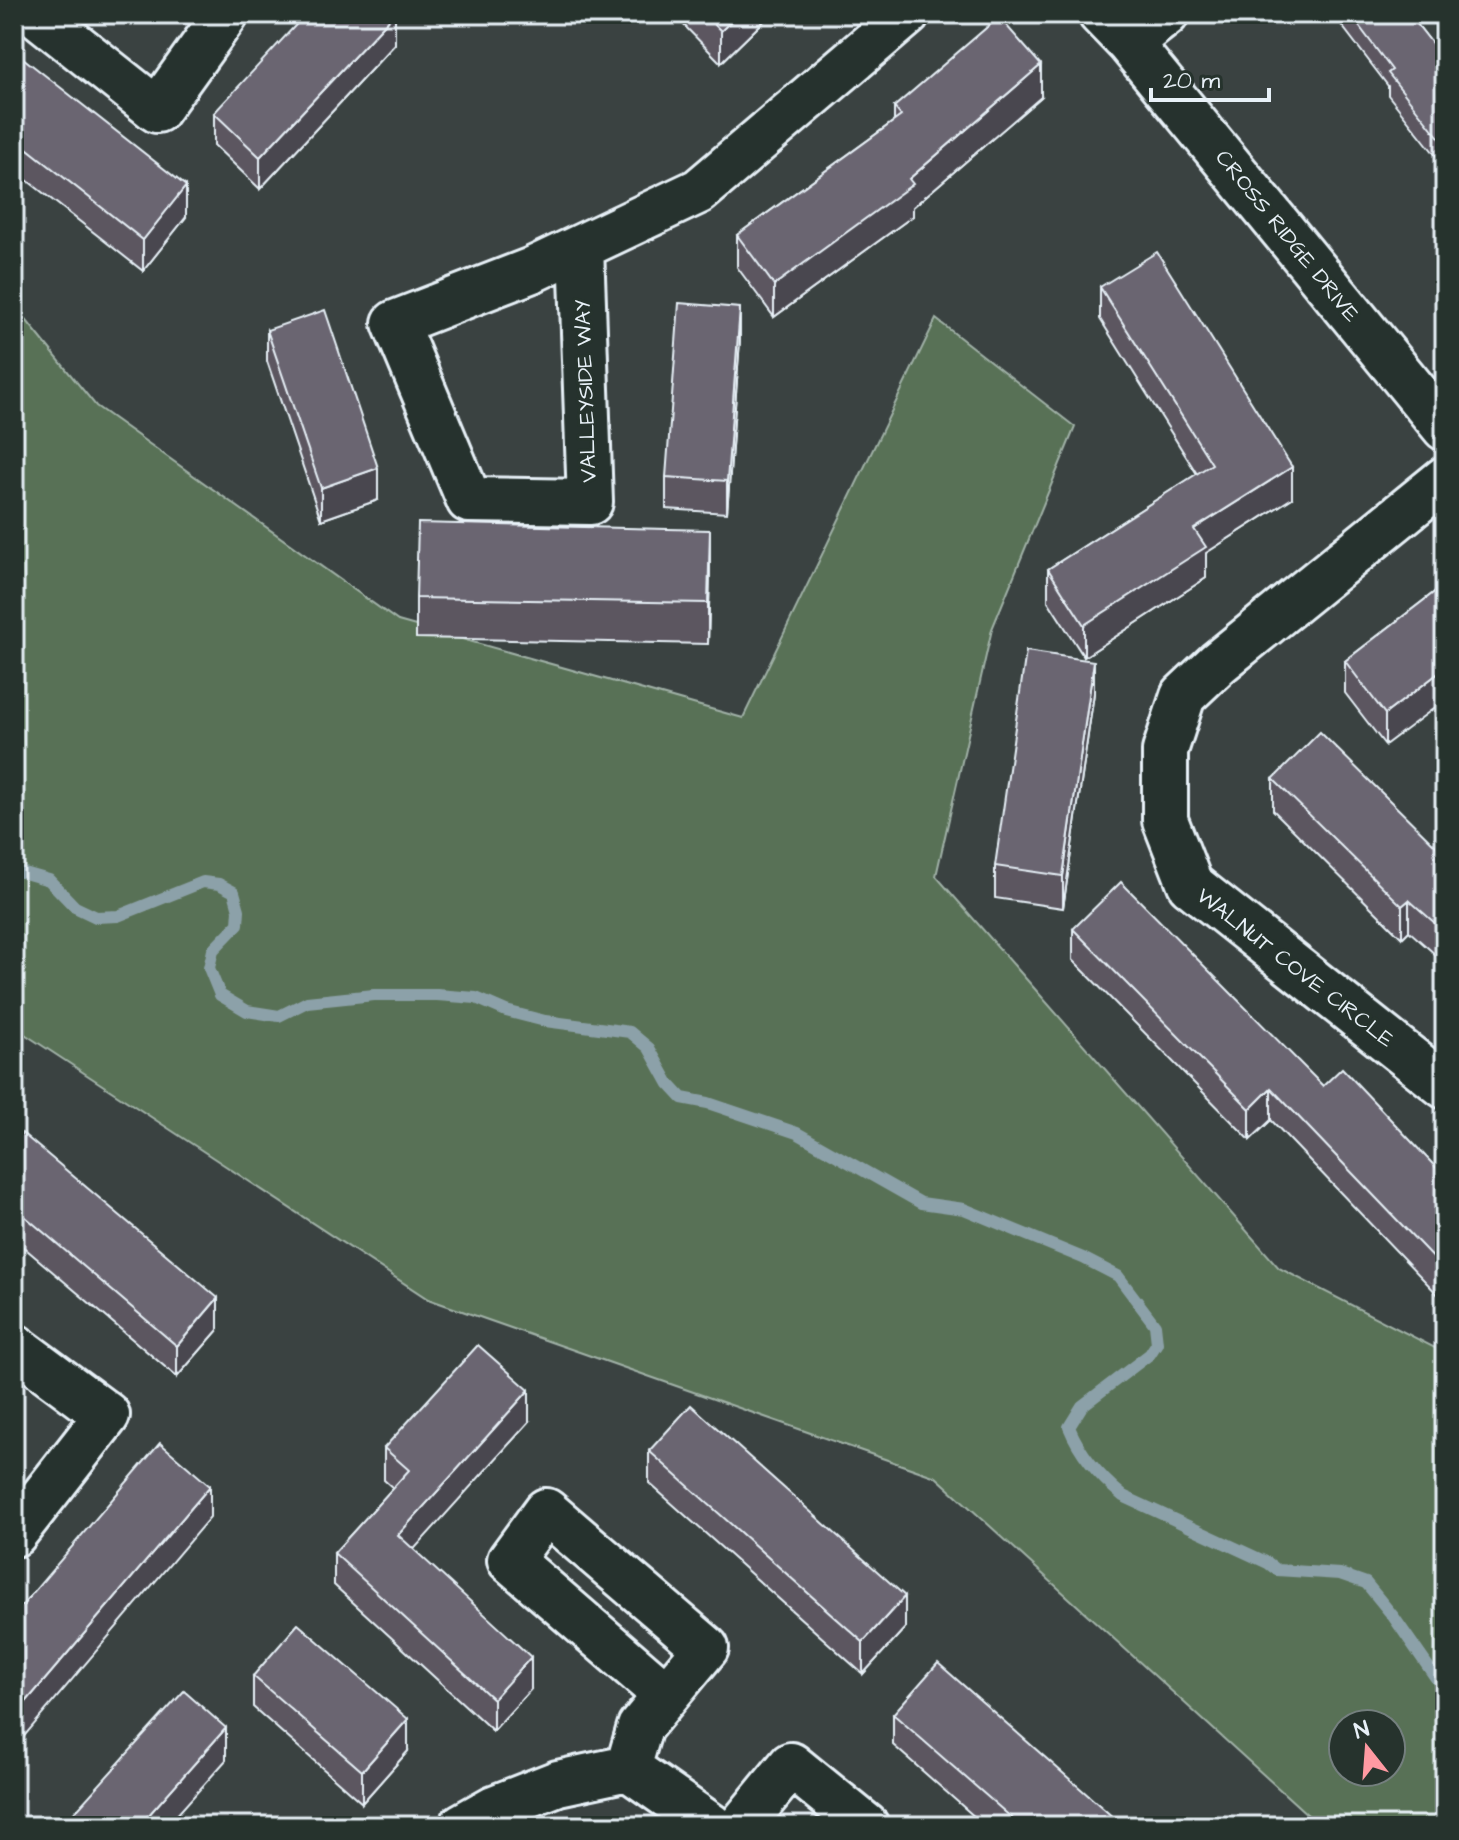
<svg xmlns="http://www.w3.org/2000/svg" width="1459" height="1840" font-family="'Architects Daughter',sans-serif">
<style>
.green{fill:#597156;stroke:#a0b1a7;stroke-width:2;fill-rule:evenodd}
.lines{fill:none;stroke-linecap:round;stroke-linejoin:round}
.stream{stroke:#8ca1a9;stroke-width:12}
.minor-casing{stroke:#e8f1f8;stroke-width:50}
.minor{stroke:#26332d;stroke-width:44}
.wall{fill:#5b5761;stroke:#e8f1f8;stroke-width:2}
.shaded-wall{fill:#4a474f;stroke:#e8f1f8;stroke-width:2}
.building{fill:#6a6571;stroke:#e8f1f8;stroke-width:2}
.labels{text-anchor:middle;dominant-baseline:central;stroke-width:6;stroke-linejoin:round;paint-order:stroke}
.street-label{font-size:22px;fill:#e8f1f8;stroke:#26332d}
</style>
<rect width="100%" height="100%" fill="#3a4241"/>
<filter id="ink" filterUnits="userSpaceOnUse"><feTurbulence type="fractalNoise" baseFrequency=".0125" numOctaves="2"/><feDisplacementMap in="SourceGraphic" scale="16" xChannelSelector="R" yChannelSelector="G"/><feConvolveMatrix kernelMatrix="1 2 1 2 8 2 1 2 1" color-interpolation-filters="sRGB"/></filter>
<g filter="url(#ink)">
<!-- green -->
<path class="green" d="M14,305L96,406L398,621L743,718L936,319L1075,427L992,629L936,876L1279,1268L1445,1353V1826H1320L936,1477L428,1299L14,1027ZM1343,1724H1391V1772H1343Z"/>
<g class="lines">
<!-- stream -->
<path class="stream" d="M14,870L49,880L75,907L96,917L118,916L203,882L219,884L234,892L239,910L238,924L213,950L209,968L220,995L247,1011L279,1016L307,1002L374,995H437L476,998L506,1011L545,1021L630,1032L649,1048L669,1084L682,1098L708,1103L797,1133L921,1203L964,1209L1083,1258L1118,1276L1155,1325L1157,1343L1150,1354L1082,1406L1069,1427C1080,1454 1100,1477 1123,1496L1268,1563L1277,1570L1340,1574L1366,1583L1393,1616L1445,1691"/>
<defs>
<path id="minor" d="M36,14L157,110L226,14
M1101,14L1129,43L1445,428
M1129,43L1166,14
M581,247L590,502L469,500L395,323L532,270L699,191L907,14
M1445,479L1218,663L1183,696L1165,751V820L1190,884L1445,1086
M14,1346L107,1415L14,1534
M628,1768L640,1727L706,1648L546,1511L510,1560L666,1695
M462,1826L494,1808L558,1783L628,1768L711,1826
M741,1826L791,1765L866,1826"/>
</defs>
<!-- minor casing -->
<use href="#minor" class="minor-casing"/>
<!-- minor -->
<use href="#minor" class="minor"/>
</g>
<!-- wall -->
<path class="wall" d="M395,14V44L260,189L214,145V113Z
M673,14H765V20L721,63Z
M1333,14H1409L1445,60V167L1388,95V86Z
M14,51L186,217L143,271L14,170Z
M1041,97L913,207V216L774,317L737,267V235L894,121V107Z
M1100,287L1292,498L1206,553V578L1084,657L1048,601V569L1197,474L1100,319Z
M267,330L378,500L321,520L267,361Z
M740,340L727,513L666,509V477Z
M710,570L708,644L416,638V598Z
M1445,584L1385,745L1345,693V661Z
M1094,693L1063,908L995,898V866Z
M1273,779L1445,855V963L1409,931L1402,938L1273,810Z
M1073,929L1323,1086L1445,1177V1300L1444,1301L1271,1120L1250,1140L1073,960Z
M14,1143L218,1330L177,1377L14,1239Z
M529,1422L413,1549L531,1689L493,1731L334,1585V1553L393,1488L384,1480V1448Z
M649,1451L905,1628L863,1674L649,1483Z
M253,1676L408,1751L362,1803L253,1707Z
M893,1714L1123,1826H985L893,1745Z"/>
<!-- shaded-wall -->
<path class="shaded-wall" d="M394,14H395V44L260,189V157Z
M738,14H765V20L721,63V31Z
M1041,65V97L913,207V216L774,317V285L909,179Z
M186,186V217L143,271V240Z
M740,308V340L727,513V481Z
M1292,467V498L1206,553V578L1084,657V625L1194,529Z
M378,468V500L321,520V488Z
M710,530V570L708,644V603Z
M1094,661V693L1063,908V876Z
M1445,668V700L1385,745V714Z
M1409,900V931L1402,938V906Z
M1271,1088V1120L1250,1140V1109Z
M1445,1268V1300L1444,1301V1269Z
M218,1298V1330L177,1377V1346Z
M529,1390V1422L398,1567V1535Z
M210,1486V1517L19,1742V1761L14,1766V1716Z
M905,1596V1628L863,1674V1642Z
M531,1657V1689L493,1731V1699Z
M408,1719V1751L362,1803V1771Z
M226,1728V1760L167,1826H139Z"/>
<!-- building -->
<path class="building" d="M306,14H394L260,157L214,113Z
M704,14H738L721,31Z
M1350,14H1409L1445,60V145L1388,73L1392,70Z
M999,17L1041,65L909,179L913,184L774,285L737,235L901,116L894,107Z
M14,51L186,186L143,240L14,138Z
M1157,252L1292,467L1194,529L1206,547L1084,625L1048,569L1212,464L1100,287Z
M679,303L740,308L727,481L666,477Z
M325,310L378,468L321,488L267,330Z
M418,523L710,530L708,603L416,598Z
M1445,584V668L1385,714L1345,661Z
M1026,651L1094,661L1063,876L995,866Z
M1320,732L1445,855V932L1409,900L1402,906L1273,779Z
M1121,882L1323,1086L1342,1068L1445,1177V1268L1444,1269L1271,1088L1250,1109L1073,929Z
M22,1133L218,1298L177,1346L14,1207V1143Z
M478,1345L529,1390L398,1535L531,1657L493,1699L334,1553L409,1470L384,1448Z
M691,1405L905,1596L863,1642L649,1451Z
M160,1443L210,1486L14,1716V1615Z
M298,1624L408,1719L362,1771L253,1676Z
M938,1663L1123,1826H1021L893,1714Z
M184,1691L226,1728L139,1826H62Z
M14,1724L19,1729L14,1734Z"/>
</g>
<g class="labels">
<!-- street labels -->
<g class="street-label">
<text transform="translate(1287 236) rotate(51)">CROSS RIDGE DRIVE</text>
<text transform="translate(586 391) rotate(-92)">VALLEYSIDE WAY</text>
<text transform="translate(1295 968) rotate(38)">WALNUT COVE CIRCLE</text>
</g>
</g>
<!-- margin -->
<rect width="1459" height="1840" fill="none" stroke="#26332d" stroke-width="48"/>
<rect x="24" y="24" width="1411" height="1792" fill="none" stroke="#e8f1f8" stroke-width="3" filter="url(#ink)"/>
<!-- north arrow -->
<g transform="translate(1367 1748) rotate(343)"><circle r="38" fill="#26332d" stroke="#747f7e" stroke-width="2"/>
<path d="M0-6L14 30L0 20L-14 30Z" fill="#ff9aa2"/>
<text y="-12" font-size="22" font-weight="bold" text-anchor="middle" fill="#e8f1f8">N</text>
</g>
<!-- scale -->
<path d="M1151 88v12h118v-12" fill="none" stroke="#e8f1f8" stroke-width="4"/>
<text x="1163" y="88" font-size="24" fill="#e8f1f8" stroke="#26332d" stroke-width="6" paint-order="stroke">20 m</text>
</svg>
